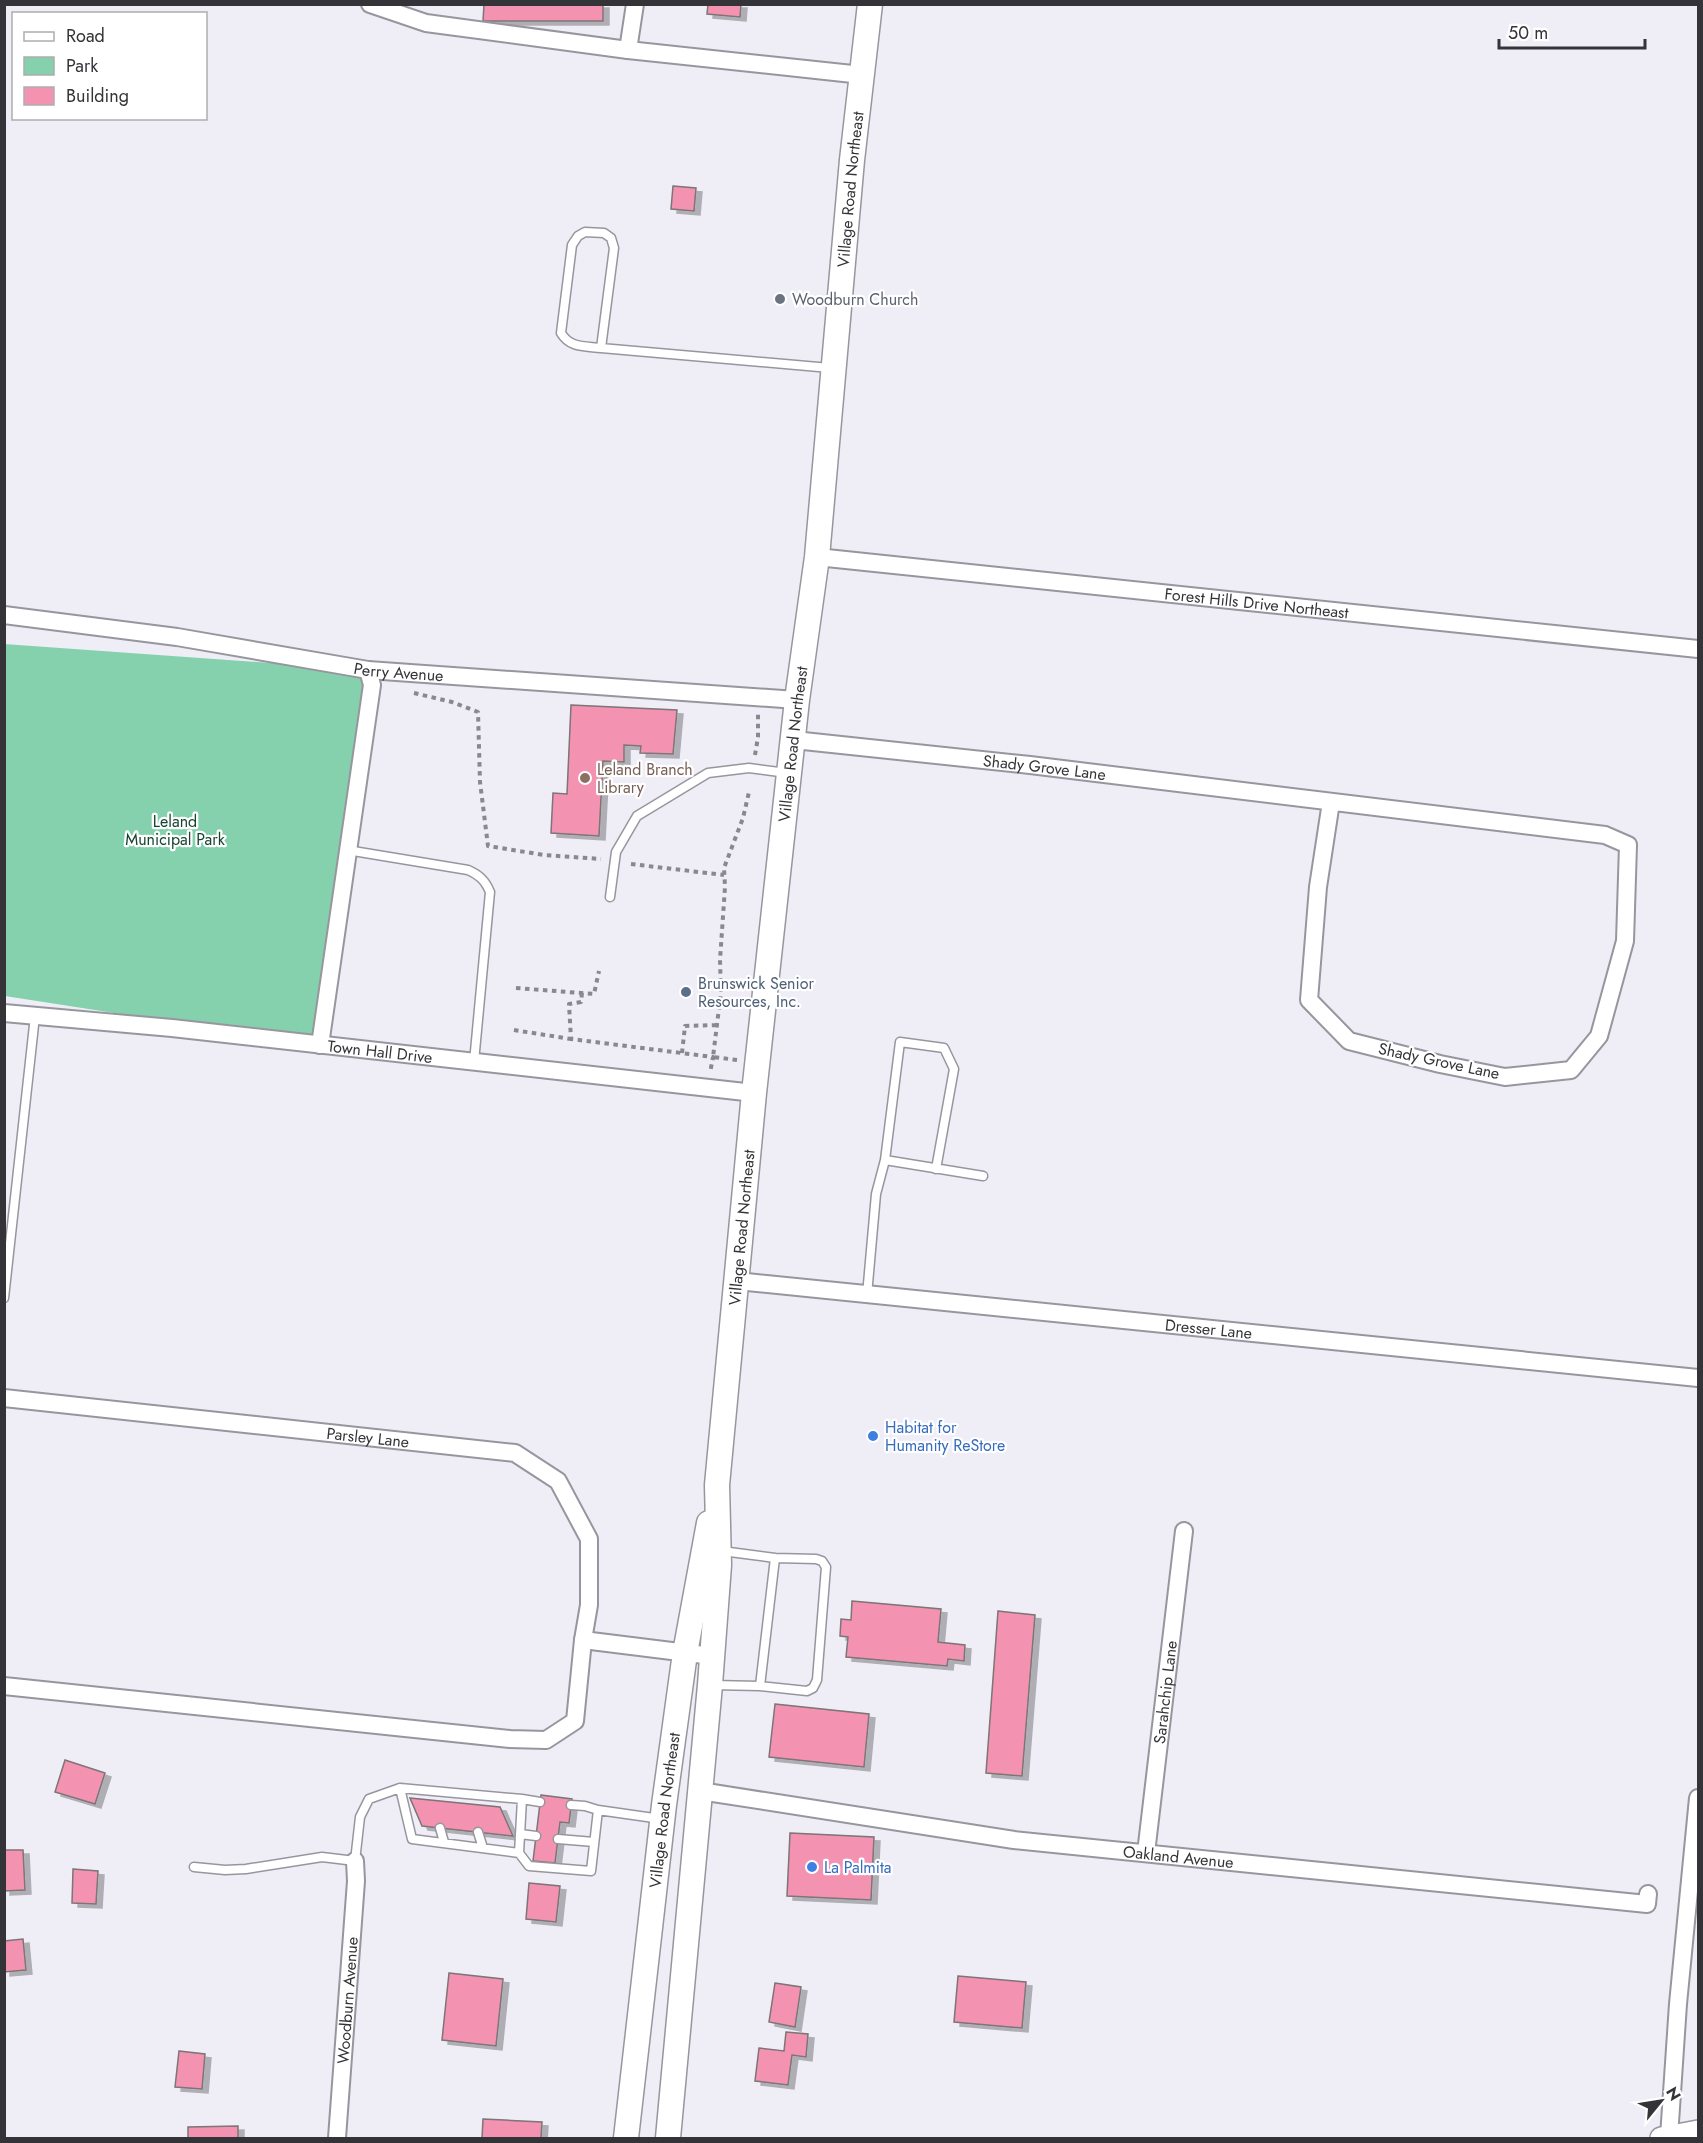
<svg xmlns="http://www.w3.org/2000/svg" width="1703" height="2143" font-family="Jost,sans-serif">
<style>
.green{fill:#85d0ad}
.building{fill:#f392b1;stroke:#7d7476;stroke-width:1.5;filter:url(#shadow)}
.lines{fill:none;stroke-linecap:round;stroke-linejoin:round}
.service-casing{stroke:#97969e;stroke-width:11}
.minor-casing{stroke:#97969e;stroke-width:20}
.tertiary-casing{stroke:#97969e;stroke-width:24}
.secondary-casing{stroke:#97969e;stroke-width:27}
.path{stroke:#8a888e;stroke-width:4;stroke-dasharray:4.5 4.5;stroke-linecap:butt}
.service{stroke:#fff;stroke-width:8}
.minor{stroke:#fff;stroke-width:16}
.tertiary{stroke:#fff;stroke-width:21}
.secondary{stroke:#fff;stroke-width:24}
.worship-dot{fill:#6b7280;stroke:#fff;stroke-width:2}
.education-dot{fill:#8d6e63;stroke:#fff;stroke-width:2}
.service-dot{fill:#5c6f8a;stroke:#fff;stroke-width:2}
.shop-dot{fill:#3f7fe0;stroke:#fff;stroke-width:2}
.labels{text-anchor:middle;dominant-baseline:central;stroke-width:4.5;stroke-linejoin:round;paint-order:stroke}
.street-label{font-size:16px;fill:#343337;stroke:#fff}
.worship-label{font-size:16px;fill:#5b616d;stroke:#fff;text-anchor:start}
.education-label{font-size:16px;fill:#785e54;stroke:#fff;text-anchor:start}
.park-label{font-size:16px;fill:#164431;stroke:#fff}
.service-label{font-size:16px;fill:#4e5e75;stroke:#fff;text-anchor:start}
.shop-label{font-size:16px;fill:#366cbe;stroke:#fff;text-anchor:start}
</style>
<defs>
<filter id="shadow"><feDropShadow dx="6" dy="4" stdDeviation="0" flood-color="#0004"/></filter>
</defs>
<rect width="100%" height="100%" fill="#efedf6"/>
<!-- green -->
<path class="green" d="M4,644L368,670L320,1045L5,996Z"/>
<!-- building -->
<path class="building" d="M484,4H603V21H483Z
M708,4H741L740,17L707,14Z
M673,186L696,188L694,211L671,209Z
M571,705L677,710L673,754L640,753L641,746L624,745V762L603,761L599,836L551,833L553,793L567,794Z
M852,1601L941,1609L938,1642L965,1645L964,1661L948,1659L947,1666L846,1657L848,1637L840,1636L841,1619L851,1620Z
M998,1611L1035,1615L1022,1776L986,1773Z
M775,1704L869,1714L864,1767L769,1757Z
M65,1760L105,1773L95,1804L55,1792Z
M541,1795L572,1799L569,1823L560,1822L555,1863L533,1861Z
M410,1798L500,1807L513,1836L422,1826Z
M790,1833L874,1837L871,1900L787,1896Z
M4,1850H23L25,1890L4,1891Z
M73,1869L98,1871L96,1904L72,1903Z
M529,1883L560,1886L556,1922L526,1919Z
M23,1939L26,1970L4,1972V1941Z
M449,1973L503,1979L496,2046L442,2040Z
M958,1976L1026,1982L1022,2028L954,2022Z
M775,1983L801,1987L795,2027L769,2022Z
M786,2032L808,2034L806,2057L792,2055L788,2085L755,2081L759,2048L784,2051Z
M179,2051L205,2054L202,2089L175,2087Z
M483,2119L542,2122L541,2138H482Z
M238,2126V2138H188V2127Z"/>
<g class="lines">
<defs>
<path id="service" d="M601,348L614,248L611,238L604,233L585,232L578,236L572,245L561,333C570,348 584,346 601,348L830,368
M347,850L468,870C479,875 485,880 490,892L474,1062
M610,897L616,852L637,816L708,773L749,768L787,773
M885,1160L900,1042L944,1048L954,1069L936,1169
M867,1295L876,1194L885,1160L983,1176
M4,1298L35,1016
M711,1685L760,1686L775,1558L722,1551
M760,1686L807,1691L813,1688L817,1680L826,1567L822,1561L816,1559L775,1558
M400,1788L412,1839L519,1853
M522,1799L540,1802
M571,1805L585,1806L598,1810
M440,1828L444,1842
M478,1832L483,1848
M520,1834L536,1836
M558,1839L594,1842
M194,1867L225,1870L246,1869L322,1857L355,1861L360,1817L369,1799L400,1788L522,1799L519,1853L529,1866L591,1871L598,1810L661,1819"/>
<g id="minor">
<path d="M370,4L426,23L628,50L862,75"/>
<path d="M628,50L635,4"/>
<path id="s1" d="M817,557L1698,649"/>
<path id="s2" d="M4,615L177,637L368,670L797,700"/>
<path id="s3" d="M794,740L1030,765L1605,835L1628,845L1625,941L1599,1036L1571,1070L1505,1077L1440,1064L1349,1041L1309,1000L1318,887L1331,802"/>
<path id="s4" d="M4,1013L172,1028L754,1093"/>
<path d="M320,1045L372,685L368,670"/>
<path id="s5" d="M737,1281L1698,1378"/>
<path id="s6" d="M4,1398L515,1453L558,1481L589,1539V1605L583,1640L575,1721L546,1740L510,1739L4,1686"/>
<path d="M583,1640L712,1656"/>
<path id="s7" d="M700,1791L1014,1840L1647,1904L1648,1894"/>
<path id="s8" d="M1146,1853L1184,1531"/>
<path d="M1669,2137L1678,2004L1698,1798"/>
<path id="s9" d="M337,2138L356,1881L355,1861"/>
</g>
<path id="tertiary" d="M1661,2138L1698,2131"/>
<g id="secondary">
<path id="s10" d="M626,2138L664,1805L685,1653L709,1523"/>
<path id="s11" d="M668,2138L710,1685L719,1565L717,1485L754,1093L797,700L817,557L852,160L870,4"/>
</g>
</defs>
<!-- service casing -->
<use href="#service" class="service-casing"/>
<!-- minor casing -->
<use href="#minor" class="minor-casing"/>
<!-- tertiary casing -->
<use href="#tertiary" class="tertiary-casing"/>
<!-- secondary casing -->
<use href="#secondary" class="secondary-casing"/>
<!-- path -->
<path class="path" d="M414,693L452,702L478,712L480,782L488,846L544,855L601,859
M755,755L758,737V712
M631,864L724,875
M516,988L594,994L599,971
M582,993L581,1002L569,1004L571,1039L713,1057L710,1073
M514,1030L571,1039
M682,1053L685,1026L718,1025
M737,1060L713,1057L721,992L720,960L725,887L724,868L743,818L749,792"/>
<!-- service -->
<use href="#service" class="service"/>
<!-- minor -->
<use href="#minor" class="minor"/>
<!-- tertiary -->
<use href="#tertiary" class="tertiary"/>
<!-- secondary -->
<use href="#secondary" class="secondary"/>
</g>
<!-- markers -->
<circle class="worship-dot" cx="780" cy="299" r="6"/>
<circle class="education-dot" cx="585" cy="778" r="6"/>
<circle class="service-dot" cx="686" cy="992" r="6"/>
<g class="shop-dot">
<circle cx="873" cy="1436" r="6"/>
<circle cx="812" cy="1867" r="6"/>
</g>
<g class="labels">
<!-- street labels -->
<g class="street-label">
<text stroke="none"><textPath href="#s11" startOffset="1958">Village Road Northeast</textPath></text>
<text stroke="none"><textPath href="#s1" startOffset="442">Forest Hills Drive Northeast</textPath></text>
<text stroke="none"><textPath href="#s2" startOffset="399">Perry Avenue</textPath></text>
<text stroke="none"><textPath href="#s11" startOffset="1400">Village Road Northeast</textPath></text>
<text stroke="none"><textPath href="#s3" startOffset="252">Shady Grove Lane</textPath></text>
<text stroke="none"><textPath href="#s4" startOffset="378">Town Hall Drive</textPath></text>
<text transform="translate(1439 1061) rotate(12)">Shady Grove Lane</text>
<text stroke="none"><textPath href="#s11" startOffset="914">Village Road Northeast</textPath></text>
<text stroke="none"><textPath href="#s5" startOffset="474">Dresser Lane</textPath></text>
<text stroke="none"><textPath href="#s6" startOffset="366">Parsley Lane</textPath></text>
<text stroke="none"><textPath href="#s8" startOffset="162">Sarahchip Lane</textPath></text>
<text stroke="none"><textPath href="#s10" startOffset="330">Village Road Northeast</textPath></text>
<text stroke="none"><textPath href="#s7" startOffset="483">Oakland Avenue</textPath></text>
<text stroke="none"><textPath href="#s9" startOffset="138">Woodburn Avenue</textPath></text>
</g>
<!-- worship labels -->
<g class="worship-label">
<text x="792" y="299">Woodburn Church</text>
</g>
<!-- education labels -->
<g class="education-label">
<text x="597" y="769">Leland Branch<tspan x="597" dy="18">Library</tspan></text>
</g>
<!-- park labels -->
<g class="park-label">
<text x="175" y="821">Leland<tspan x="175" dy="18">Municipal Park</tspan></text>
</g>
<!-- service labels -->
<g class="service-label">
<text x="698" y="983">Brunswick Senior<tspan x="698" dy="18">Resources, Inc.</tspan></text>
</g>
<!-- shop labels -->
<g class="shop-label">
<text x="885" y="1427">Habitat for<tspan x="885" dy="18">Humanity ReStore</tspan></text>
<text x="824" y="1867">La Palmita</text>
</g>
</g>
<!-- border -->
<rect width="1703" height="2143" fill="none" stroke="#343337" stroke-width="12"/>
<!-- legend -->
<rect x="12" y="12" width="195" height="108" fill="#ffffff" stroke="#aeadaf" stroke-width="1.5"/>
<rect x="24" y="32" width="30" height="9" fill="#ffffff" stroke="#aeadaf" stroke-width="1.5"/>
<text x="66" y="42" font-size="18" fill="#343337">Road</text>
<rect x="24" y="57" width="30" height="18" fill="#85d0ad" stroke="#aeadaf" stroke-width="1.5"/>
<text x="66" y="72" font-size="18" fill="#343337">Park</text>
<rect x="24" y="87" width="30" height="18" fill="#f392b1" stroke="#aeadaf" stroke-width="1.5"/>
<text x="66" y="102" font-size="18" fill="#343337">Building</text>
<!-- north arrow -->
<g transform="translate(1661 2101) rotate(60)" stroke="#ffffff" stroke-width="4.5" paint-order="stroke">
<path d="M0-4.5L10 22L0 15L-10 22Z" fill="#343337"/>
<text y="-9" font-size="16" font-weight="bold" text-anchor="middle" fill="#343337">N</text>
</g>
<!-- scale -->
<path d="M1499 39v9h146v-9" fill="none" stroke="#343337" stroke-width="3"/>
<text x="1508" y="39" font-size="18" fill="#343337" stroke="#ffffff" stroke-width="4.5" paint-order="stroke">50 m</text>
</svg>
